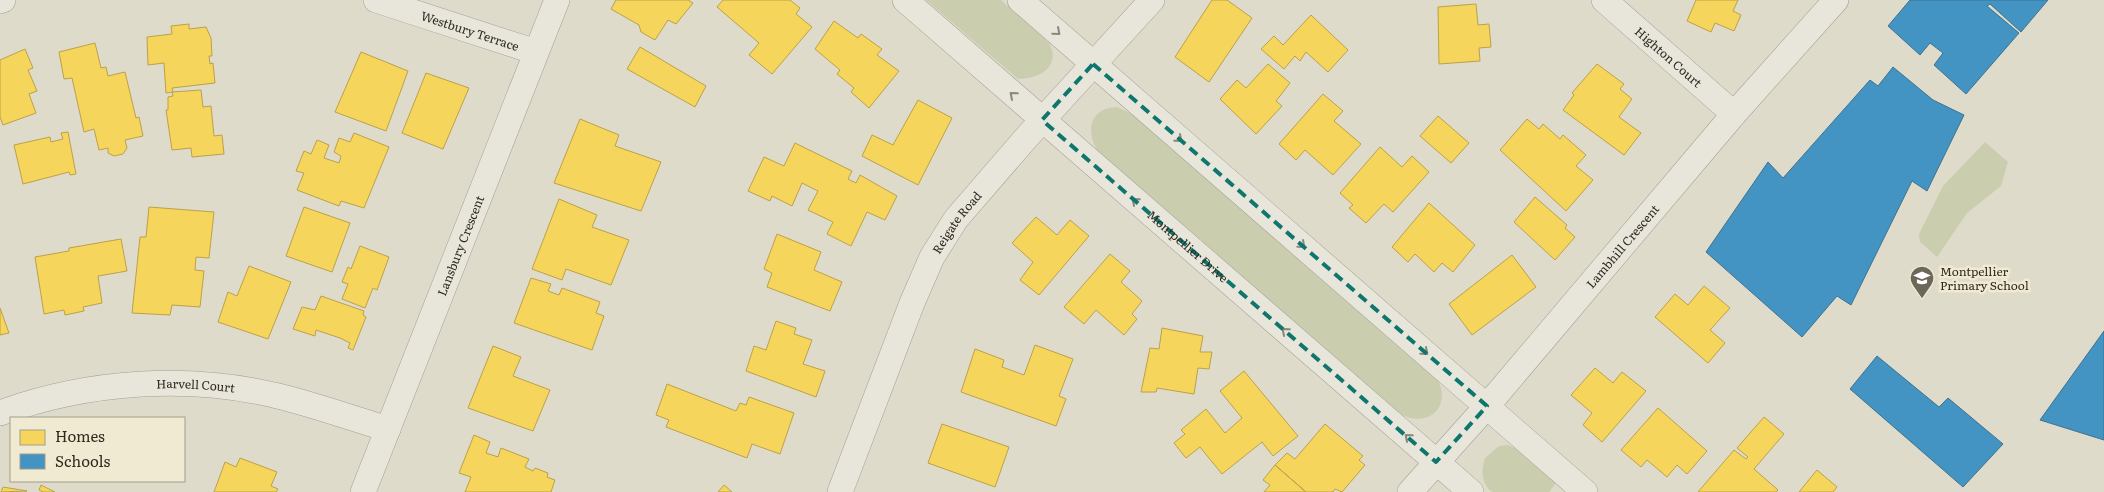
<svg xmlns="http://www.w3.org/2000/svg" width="2104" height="492" font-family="Literata,serif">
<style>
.green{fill:#caceae}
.homes{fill:#f6d55c;stroke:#bba149}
.schools{fill:#4393c3;stroke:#3d7392}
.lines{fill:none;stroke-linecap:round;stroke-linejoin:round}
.street-casing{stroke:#a4a094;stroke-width:26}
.street{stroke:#e8e5db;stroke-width:25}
.oneway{stroke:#8c877c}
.marked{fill:none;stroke:#0f766e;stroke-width:4;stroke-dasharray:10 6;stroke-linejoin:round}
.labels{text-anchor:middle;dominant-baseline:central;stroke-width:5;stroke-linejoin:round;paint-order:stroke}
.street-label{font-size:12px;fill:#30291e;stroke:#efead1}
.poi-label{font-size:12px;fill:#30291e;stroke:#efead1;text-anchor:start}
</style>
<rect width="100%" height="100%" fill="#dfdbca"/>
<!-- green -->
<path class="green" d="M926,0H1001L1049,43C1062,67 1039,79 1018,79Z
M1117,107L1132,114L1437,378C1452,406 1430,428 1402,415L1097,150C1085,129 1091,108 1117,107Z
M1985,142L2008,162L2001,186L1967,213L1937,257L1920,242L1919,234L1943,186Z
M1508,445L1519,450L1553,480L1556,483L1549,492H1492C1481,483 1481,471 1485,458L1499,446Z"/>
<!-- homes -->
<path class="homes" d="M616,0H688L693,3L676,24L668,20L655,40L641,32L639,25L611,9Z
M723,0H790L800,8L796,14L812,27L772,74L749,55L759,43L717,7Z
M1212,0H1227L1252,18L1209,82L1175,57Z
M1696,0H1738L1733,11L1741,15L1734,31L1715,23L1711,32L1687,21Z
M1476,4L1478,25L1489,24L1491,47L1479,48L1480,61L1439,64L1438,7Z
M1311,15L1348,50L1328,72L1306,52L1300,61L1295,56L1284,69L1261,49L1274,36L1283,45Z
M834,21L858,38L861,34L882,49L877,55L899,71L869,108L851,92L854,88L837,74L840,70L815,49Z
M189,24V29L206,27L211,38L212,56H209L210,64L213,63L215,83L172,88L173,92L166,93L164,63L148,65L147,37L172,34L171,26Z
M95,43L101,68L106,67L108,76L125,72L136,118L139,117L143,136L125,140L127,148L123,154L114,156L108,153V148L99,150L94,129L84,132L72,78L64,79L59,52Z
M640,47L706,86L695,107L627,69Z
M25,49L33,68L28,70L37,91L29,94L36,113L3,125L0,117V60Z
M361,52L408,71L386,131L335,112Z
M1268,64L1290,83L1276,101L1282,106L1256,134L1220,99L1237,80L1246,88Z
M1597,64L1624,84L1620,89L1632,99L1619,117L1641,133L1624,155L1563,110L1574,95L1572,93Z
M426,73L469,88L443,149L402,133Z
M201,90L203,107L211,106L214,136L222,135L224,154L192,157L191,148L172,150L166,110H168V97L173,96L172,92Z
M1323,94L1343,111L1334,121L1361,144L1333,175L1305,150L1296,160L1279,144Z
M918,100L952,118L918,185L862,156L872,135L893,145Z
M1438,116L1469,143L1451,163L1420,136Z
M580,119L619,135L615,146L661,162L641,211L554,183Z
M1527,119L1539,129L1543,124L1560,139L1563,135L1586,155L1576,166L1593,180L1566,211L1500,150Z
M68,132L76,174L70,175L69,172L23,184L14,145L50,137L51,142L63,139L61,133Z
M354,133L389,147L364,208L341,201L339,206L297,190L304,173L296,171L304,151L311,154L317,140L329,145L324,158L339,163L341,156L334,152L339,138L350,142Z
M795,143L852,171L848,179L856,183L860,175L897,196L885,220L867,212L851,246L827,234L833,222L808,210L818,191L802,183L792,206L772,196L770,201L748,191L764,157L784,166Z
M1380,147L1402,167L1412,156L1429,172L1393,212L1384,204L1366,223L1349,208L1353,205L1340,193Z
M1535,197L1567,225L1565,228L1575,237L1555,260L1514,222Z
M559,199L597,215L592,227L629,240L611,285L566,269L562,280L532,269Z
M1429,203L1475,245L1453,272L1442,263L1434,272L1415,254L1408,262L1392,247Z
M149,207L214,212L209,258L196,257L195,270L204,271L200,307L172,305L170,315L132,313L140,237H146Z
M304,207L350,223L332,272L286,256Z
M1036,217L1057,235L1070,220L1089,236L1039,295L1020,280L1033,262L1012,243Z
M777,234L821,252L814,270L842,282L830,311L767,287L772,273L764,269Z
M121,239L127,271L98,276L102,303L83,307L84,311L65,315L64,310L44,314L35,257L69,251V248Z
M360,246L389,257L377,290L373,288L365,308L342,299L348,284L342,282L348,267L351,269Z
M1110,254L1130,271L1121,282L1142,301L1132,314L1137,319L1124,335L1096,310L1084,324L1064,307Z
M1512,255L1536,287L1472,335L1449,304Z
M249,266L291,282L268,339L218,322L228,292L237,296Z
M531,278L551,284L548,291L559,295L562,288L600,302L596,313L604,316L592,350L514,323Z
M1704,286L1730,308L1710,330L1725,343L1708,363L1655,317L1675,294L1688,305Z
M321,296L364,311L363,315L366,317L353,350L348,348L350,343L340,338L316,330L315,336L293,329L302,307L315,310Z
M0,308L9,333L0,335Z
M776,321L796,328L794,334L812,340L803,364L825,371L816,397L746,371L754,346L766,350Z
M1162,328L1203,336L1200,352H1212L1209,369L1198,368L1194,394L1157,388L1156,392H1141L1150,348L1159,349Z
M1035,345L1073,359L1059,396L1066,399L1056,426L961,392L975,349L1004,360L1002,367L1024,375Z
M493,346L521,357L513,376L550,390L533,431L468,408Z
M1595,368L1613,383L1622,372L1646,391L1602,442L1583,425L1592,413L1571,395Z
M1244,371L1298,436L1273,456L1262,442L1222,474L1200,447L1186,458L1174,443L1185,434L1181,430L1206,409L1225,433L1242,418L1220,391Z
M667,384L736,411L740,403L746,405L749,397L794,413L780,454L752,444L747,458L666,427L669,420L656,415Z
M1658,408L1707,451L1687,474L1677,465L1667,477L1647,460L1641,467L1621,450Z
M1764,417L1784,434L1754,469L1778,490L1776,492H1698L1734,450L1746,459L1748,457L1737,448Z
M942,424L1009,447L995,487L928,463Z
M1325,424L1363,456L1359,460L1365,465L1342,492L1335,489L1333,492H1306L1275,465L1287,453L1295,459Z
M474,435L490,442L486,453L498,457L501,448L529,459L525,467L533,471L535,468L548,473L547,477L555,480L551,492H465L471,477L459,473Z
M240,458L277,472L271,486L278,489L276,492H214L225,462L236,467Z
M1275,465L1306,492H1264L1270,485L1263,480Z
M1817,470L1837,487L1833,492H1799Z
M41,485L55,492H43L39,490Z
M724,485L732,492H718Z
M3,487L27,491L1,492Z"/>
<!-- schools -->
<path class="schools" d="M1910,0H2048L2021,32L1990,4L1987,6L2019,33L1966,94L1934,65L1943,53L1930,43L1920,55L1888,26Z
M1893,67L1933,100L1964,115L1927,191L1912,181L1851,305L1837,296L1802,337L1706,252L1768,162L1783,178L1870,80L1878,86Z
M2104,331V440L2040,420Z
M1877,356L1939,407L1948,398L2003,444L1963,487L1850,389Z"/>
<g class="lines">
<defs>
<g id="street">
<path id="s1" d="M376,0L536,52"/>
<path id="s2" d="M905,0L1471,492"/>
<path d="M1020,0L1585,492"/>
<path id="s3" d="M1604,0L1734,114"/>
<path d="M0,1L3,0"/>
<path id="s4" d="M0,413C87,381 188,374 278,396C315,405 351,418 388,429"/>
<path id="s5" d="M363,492L557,0"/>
<path id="s6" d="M840,492L912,303L932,257L956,219L1026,138L1152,0"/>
<path id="s7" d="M1410,492L1487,406L1734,114L1836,0"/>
</g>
</defs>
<!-- street casing -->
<use href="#street" class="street-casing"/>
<!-- street -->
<use href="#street" class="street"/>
</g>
<!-- one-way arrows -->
<defs><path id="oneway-chevron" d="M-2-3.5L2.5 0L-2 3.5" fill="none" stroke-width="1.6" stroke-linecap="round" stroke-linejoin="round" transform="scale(1.25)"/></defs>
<g class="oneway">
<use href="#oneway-chevron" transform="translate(1057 32) rotate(41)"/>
<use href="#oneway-chevron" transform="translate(1013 95) rotate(-139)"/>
<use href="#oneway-chevron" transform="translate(1179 139) rotate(41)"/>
<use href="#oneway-chevron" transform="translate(1135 201) rotate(-139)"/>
<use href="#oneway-chevron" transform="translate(1302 245) rotate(41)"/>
<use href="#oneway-chevron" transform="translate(1285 331) rotate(-139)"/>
<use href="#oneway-chevron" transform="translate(1425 352) rotate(41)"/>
<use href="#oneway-chevron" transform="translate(1408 437) rotate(-139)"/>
</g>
<!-- marked area -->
<path class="marked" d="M1093,64L1487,406L1436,462L1042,120Z"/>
<!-- icons -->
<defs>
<symbol id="school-pin" viewBox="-11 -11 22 30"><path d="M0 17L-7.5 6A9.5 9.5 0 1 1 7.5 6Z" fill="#6d675a" stroke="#efead1"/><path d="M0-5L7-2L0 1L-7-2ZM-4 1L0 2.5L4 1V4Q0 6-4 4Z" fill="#fff"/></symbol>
</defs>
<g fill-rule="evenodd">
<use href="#school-pin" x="1908" y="264" width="28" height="38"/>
</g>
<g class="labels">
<!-- street labels -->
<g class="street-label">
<text stroke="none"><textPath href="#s1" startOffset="99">Westbury Terrace</textPath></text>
<text stroke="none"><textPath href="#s3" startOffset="86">Highton Court</textPath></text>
<text stroke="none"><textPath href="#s6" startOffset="295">Reigate Road</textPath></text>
<text stroke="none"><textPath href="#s7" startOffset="325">Lambhill Crescent</textPath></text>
<text stroke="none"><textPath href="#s5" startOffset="265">Lansbury Crescent</textPath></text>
<text stroke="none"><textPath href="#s2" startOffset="375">Montpellier Drive</textPath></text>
<text stroke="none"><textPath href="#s4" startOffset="199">Harvell Court</textPath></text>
</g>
<!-- poi labels -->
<g class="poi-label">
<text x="1940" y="271">Montpellier<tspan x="1940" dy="14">Primary School</tspan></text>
</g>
</g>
<!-- legend -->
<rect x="10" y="417" width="175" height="65" fill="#efead1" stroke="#a39d89"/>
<rect x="20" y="430" width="25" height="15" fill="#f6d55c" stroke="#a39d89"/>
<text x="55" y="442" font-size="15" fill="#30291e">Homes</text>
<rect x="20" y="454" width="25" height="15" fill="#4393c3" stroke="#a39d89"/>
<text x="55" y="467" font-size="15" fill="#30291e">Schools</text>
</svg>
